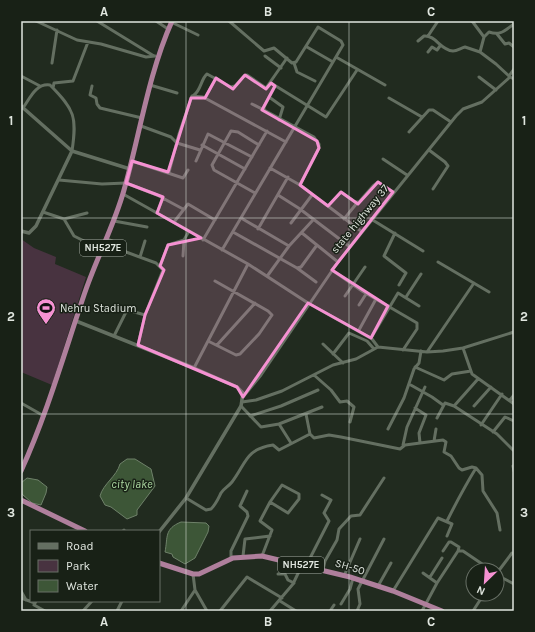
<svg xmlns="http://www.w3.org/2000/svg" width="535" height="632" font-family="Karla,sans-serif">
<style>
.green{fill:#483340}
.water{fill:#3d5637;stroke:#6e8169}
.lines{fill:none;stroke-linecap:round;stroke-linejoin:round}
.minor{stroke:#646f61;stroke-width:3}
.tertiary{stroke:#646f61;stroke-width:3.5}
.trunk{stroke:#af7f9c;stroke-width:5}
.marked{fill:#f591d2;fill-opacity:0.2;stroke:#f591d2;stroke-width:3;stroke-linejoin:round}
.grid{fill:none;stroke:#e0e6df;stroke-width:1;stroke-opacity:0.55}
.labels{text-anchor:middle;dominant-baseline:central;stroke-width:3;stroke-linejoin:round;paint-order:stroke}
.shield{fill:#182116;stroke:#a4aba3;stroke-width:1}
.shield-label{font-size:10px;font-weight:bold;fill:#e0e6df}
.street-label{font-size:11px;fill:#e0e6df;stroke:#182116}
.poi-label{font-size:11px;fill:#e0e6df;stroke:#182116;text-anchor:start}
.water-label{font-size:12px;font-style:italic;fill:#abd7a0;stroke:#182116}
.neatline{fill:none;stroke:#e0e6df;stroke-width:1.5}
.grid-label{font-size:13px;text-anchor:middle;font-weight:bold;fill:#e0e6df}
</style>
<rect width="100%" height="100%" fill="#212b1f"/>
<!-- green -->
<path class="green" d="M21,239L34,248L56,257L55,264L86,277L52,385L21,372Z"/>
<!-- water -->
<path class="water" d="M127,459H135L151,469L155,486L137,510V515L127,519L111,507L105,505L100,496C103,484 117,476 120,464Z
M27,478L38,480L47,487L46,493L41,505L32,503L22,494L21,483Z
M181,522L206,523L209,526L208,532L195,558L185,564L173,557L172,554L165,552C168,537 164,529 181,522Z"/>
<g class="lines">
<!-- minor -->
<path class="minor" d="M36,21L77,40L101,44L146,57L155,56
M97,21L154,56
M156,21L168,29
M472,21L484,37L480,52L496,64L510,77
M171,22L198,35
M497,34L505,44L509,43L514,47
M428,36L438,21
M484,37L489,32C501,36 505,30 514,24
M418,41L424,36C436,35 440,50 453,51C457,51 461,48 465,47L480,52
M307,47L333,62
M428,52L432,47L437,50L440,46
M265,56L281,68
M336,57L385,85
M52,63L57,30
M294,63L297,72L315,81
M21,76L40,86
M509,76L514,69
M479,77L496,90
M271,83L326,117L357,70
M150,85L177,93
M92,86L90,95L96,98L97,104L100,108L142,118
M275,86L264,107V110L314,137L319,144V148L300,185
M53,88L54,83L73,81L88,42
M194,95C201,90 201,79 207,74L231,87L235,86L244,76L247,75L266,88L287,58
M269,97L283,107L279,120
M205,98L216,78
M389,98L422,117
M252,104L264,110
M23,108C30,98 36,83 50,85C75,110 77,117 72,151
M141,126L171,137L177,143L200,150
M409,132L429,110H433L451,122
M202,145L245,169
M429,150L445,162L448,166L433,189
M383,159L407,175
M132,161L183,178L188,170
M196,161L208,134L252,157
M270,168L300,185L361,231
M169,172L179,134L192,96L203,97L286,142
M59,180L102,184L126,183L157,195L183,209
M255,193L214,170L212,165L231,131L238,132L259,145
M123,194L248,264L308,303L372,339L378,347
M278,195L300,209L350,247
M328,206L341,192L355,202H359L373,186L378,182L393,192
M43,212L64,219L74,236L92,245
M157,213L163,198
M241,218L289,246
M64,219L87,213
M344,219L357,203
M371,219L423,251
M114,221L147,227
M174,222L188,204L215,220
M291,223L312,195
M258,229L288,177
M233,232L297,268L316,282
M302,233L338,262
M395,233L384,256L406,273L399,285
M107,239L119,244L126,252L156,263L163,270L145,315L138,345
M203,240L267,131
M222,250L343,45L341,41L318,27L296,62L292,63L274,48L264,51L229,21
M183,256L184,240
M140,257L145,241
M438,262L489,292
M160,266L168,245L184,240L189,231
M297,268L301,267L317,245
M332,270L362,291L417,323V329L403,350
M268,275L289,246L313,220
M345,296L365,267
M406,297L421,274
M359,305L366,294
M359,330L376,299
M114,336L126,312L131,311L145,315
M371,338L398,293L419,306
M208,341L236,355L240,354L259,334L272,315L268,311L215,281
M323,344L343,363
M217,345L255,303
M463,348L472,374L514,404
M427,352L474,283
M333,354L349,333L367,341L374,349
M415,367L444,380L452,374L471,371
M194,368L248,264
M314,375L331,390L340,402L347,401L354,407L350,422
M409,384L432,397L443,405
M243,397L261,375L338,262L456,116L463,109L482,102L510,77L514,79
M510,400L514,395
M242,402L256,400L282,391L333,365L356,359L378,347L427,352L443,351L463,348L514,332
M21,403L44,416
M241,406L261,427L279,424L291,443
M454,406L478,379
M474,406L491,387
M415,408L426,415L419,433L420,443
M306,414L310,434
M250,416L281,406L318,390
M437,418L445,403L454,406L497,434L514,451
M279,424L322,407
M481,425L502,394
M388,429L404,398L414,369L419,363L421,351
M493,432L505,417L514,421
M434,441L436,429
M403,445L407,427L425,387
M513,466L514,471
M186,498L206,510L211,509C216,504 218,499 221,493C224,488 228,487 232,482C246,464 245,449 273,445L279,450L310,434L314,438L329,435L341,437L400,449L405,445L443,440L446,442L444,452L451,456L459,468L462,470L472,467L476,468L482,475L483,491L497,513L500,530
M447,521C456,503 465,486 476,468
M123,531L124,530
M443,551L449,542H451L459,547L458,551
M243,556L245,539L270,536
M262,556L272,530L260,521L270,502L288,513L299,499V494L282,485L270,502
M231,559V551L248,516L247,512L240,506L247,491
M306,566L329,521L324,513L331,500L322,495
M323,570L325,561L337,540L339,529L351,516L360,515L384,478
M423,573L437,583
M497,573L512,553
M193,574L195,590L207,611
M278,574H285L288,580L294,583
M497,575L514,584
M344,576L360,539
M430,577L442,558
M378,586L391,563
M21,591L26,600
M393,591L438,518L452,524L447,536
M21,598L35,603
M36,601L34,605L45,611
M280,601L296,611
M341,604L350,589L353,578
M83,611L92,601
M117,611L122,601
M181,611L195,590
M220,611L247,577L282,598
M270,611L293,584L302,565
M330,611L334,605
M357,611L360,604L358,589L384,539
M422,611L437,583L458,551H463L491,570
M473,611L484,594"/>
<!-- tertiary -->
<path class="tertiary" d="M21,106L72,151L130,169
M21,231L29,233L36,226L72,151
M76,321L194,368L237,387L243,393L241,406L186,498L159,532"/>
<!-- trunk -->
<path class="trunk" d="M21,471C47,414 64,354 84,295C96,259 114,226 124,190C140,134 148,75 172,21
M21,500L85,531
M159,563L193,574H199L233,558L262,556L350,577L393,591L442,611"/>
</g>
<!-- marked area -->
<path class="marked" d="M245,75L266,89L271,83L275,86L262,110L317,141L319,148L300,185L328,206L341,192L358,204L378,182L393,192L332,270L388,306L371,338L308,303L243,397L237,387L138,345L145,315L164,270L160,266L168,245L201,238L157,213L163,197L126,183L132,161L168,172L191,98H205L216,78L233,89Z"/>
<!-- grid -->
<path class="grid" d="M186,21V611M349,21V611M21,218H514M21,414H514"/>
<!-- icons -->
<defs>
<symbol id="stadium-pin" viewBox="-11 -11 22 30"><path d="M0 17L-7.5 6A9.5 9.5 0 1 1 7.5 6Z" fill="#f591d2" stroke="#182116"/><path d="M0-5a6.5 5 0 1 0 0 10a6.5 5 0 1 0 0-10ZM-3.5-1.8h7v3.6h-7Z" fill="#111"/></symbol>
</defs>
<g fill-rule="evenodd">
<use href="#stadium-pin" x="35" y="297" width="22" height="30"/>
</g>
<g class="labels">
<!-- shield labels -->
<g class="shield">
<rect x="80" y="240" width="46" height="16" rx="3"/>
<rect x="278" y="557" width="46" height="16" rx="3"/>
</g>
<g class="shield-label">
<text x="103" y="248">NH527E</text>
<text x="301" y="565">NH527E</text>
</g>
<!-- street labels -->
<g class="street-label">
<text transform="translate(360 219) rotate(-51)">state highway 37</text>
<text transform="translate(350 567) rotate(17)">SH-50</text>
</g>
<!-- poi labels -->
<g class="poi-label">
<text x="60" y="308">Nehru Stadium</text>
</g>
<!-- water labels -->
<g class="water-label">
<text x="132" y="484">city lake</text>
</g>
</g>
<!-- border -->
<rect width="535" height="632" fill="none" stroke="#182116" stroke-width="44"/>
<!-- legend -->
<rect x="30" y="530" width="130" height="72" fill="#182116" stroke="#687066"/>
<rect x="38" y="543" width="20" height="6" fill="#646f61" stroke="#687066"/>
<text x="66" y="550" font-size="12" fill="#e0e6df">Road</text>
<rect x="38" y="560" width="20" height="12" fill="#483340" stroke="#687066"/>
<text x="66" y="570" font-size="12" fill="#e0e6df">Park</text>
<rect x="38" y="580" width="20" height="12" fill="#3d5637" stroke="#687066"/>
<text x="66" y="590" font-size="12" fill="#e0e6df">Water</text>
<!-- north arrow -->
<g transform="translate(485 582) rotate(205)"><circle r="19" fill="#182116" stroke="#687066"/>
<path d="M0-3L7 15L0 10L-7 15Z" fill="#f591d2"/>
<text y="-6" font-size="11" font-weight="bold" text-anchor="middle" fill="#e0e6df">N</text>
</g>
<rect x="22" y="22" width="491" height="588" class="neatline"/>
<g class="grid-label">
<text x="104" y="16">A</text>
<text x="268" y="16">B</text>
<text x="431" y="16">C</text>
<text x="11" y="125">1</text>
<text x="524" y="125">1</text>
<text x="11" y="321">2</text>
<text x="524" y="321">2</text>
<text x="11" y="517">3</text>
<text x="524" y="517">3</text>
<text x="104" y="626">A</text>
<text x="268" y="626">B</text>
<text x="431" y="626">C</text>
</g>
</svg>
